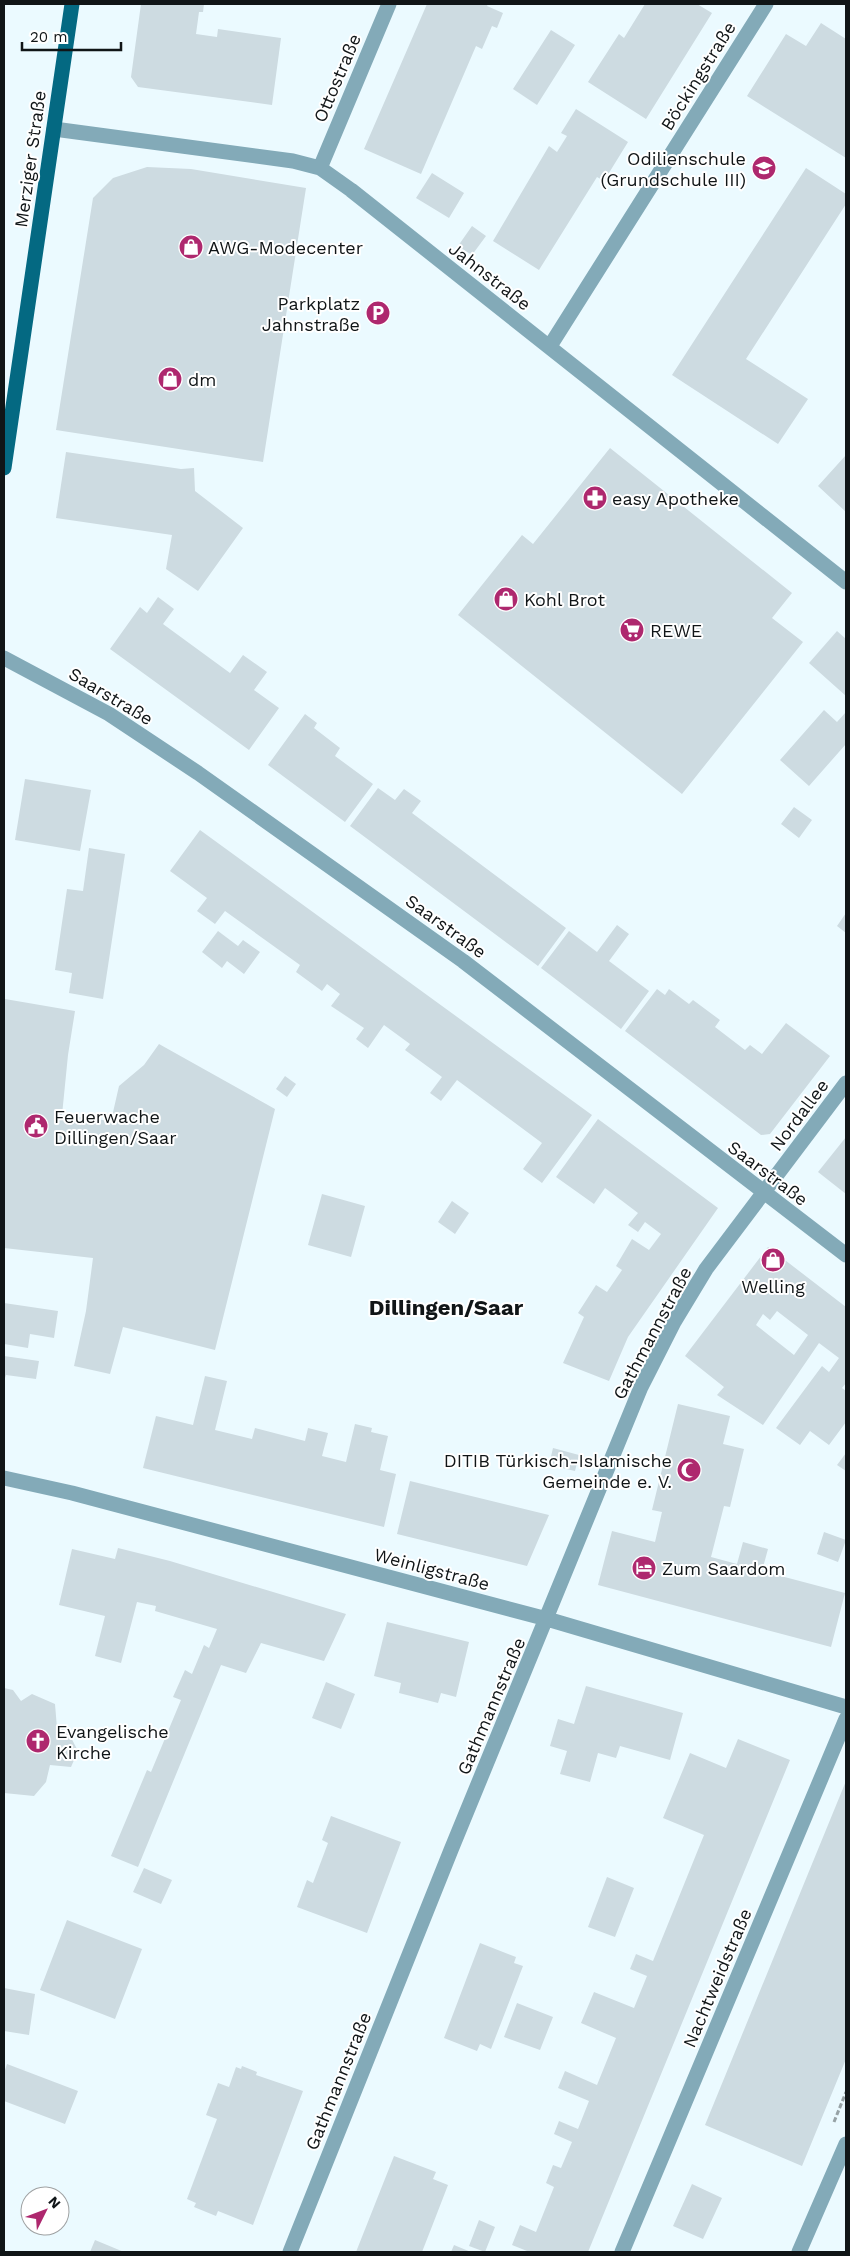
<svg xmlns="http://www.w3.org/2000/svg" width="850" height="2256" font-family="'Work Sans',sans-serif">
<style>
.building{fill:#cddbe1;fill-rule:evenodd}
.lines{fill:none;stroke-linecap:round;stroke-linejoin:round}
.path{stroke:#97a3a6;stroke-width:3;stroke-dasharray:5 2.5;stroke-linecap:butt}
.minor{stroke:#83aab8;stroke-width:15}
.major{stroke:#046982;stroke-width:15}
.labels{text-anchor:middle;dominant-baseline:central;stroke-width:4;stroke-linejoin:round;paint-order:stroke}
.street-label{font-size:18px;fill:#101517;stroke:#fff}
.poi-label{font-size:18px;fill:#101517;stroke:#fff;text-anchor:start}
.district-label{font-size:22px;font-weight:bold;fill:#101517;stroke:#fff}
</style>
<rect width="100%" height="100%" fill="#ebfaff"/>
<!-- building -->
<path class="building" d="M141,4H204L203,12H199L196,34L217,37L218,29L281,38L272,105L138,87L131,77Z
M427,4H488L487,6L503,13L497,28L492,26L482,49L476,46L421,174L364,149Z
M645,4H697L712,13L646,119L588,82L619,34L624,38Z
M821,23L846,39V158L747,96L786,34L806,46Z
M551,30L575,45L537,105L513,89Z
M576,109L628,142L604,181L597,177L539,270L493,241L549,146L557,152L567,136L561,133Z
M147,167L191,169L306,188L263,462L56,430L93,198L113,178Z
M806,168L846,194V204L746,359L808,399L778,444L672,375Z
M432,173L464,193L449,218L416,198Z
M472,226L486,236L472,255L458,246Z
M610,448L792,593L772,618L803,642L682,794L458,615L522,535L533,544Z
M66,452L181,469L194,468L195,491L243,528L198,591L166,569L172,535L56,518Z
M846,455V512L818,486Z
M158,597L174,609L163,624L230,673L243,655L267,672L254,690L279,708L249,750L110,649L140,607L147,613Z
M837,631L846,639V696L809,663Z
M824,710L837,722L846,712V744L809,786L780,760Z
M305,714L317,723L314,728L340,748L335,756L373,784L345,822L268,765Z
M25,779L91,790L80,851L15,840Z
M378,788L395,800L404,789L421,801L412,813L566,928L538,966L350,826Z
M794,807L812,820L799,838L781,824Z
M200,830L592,1115L542,1183L523,1169L542,1143L457,1080L441,1101L430,1093L442,1077L405,1050L410,1044L384,1025L368,1048L356,1039L364,1028L331,1006L340,994L327,984L322,991L296,972L300,965L225,911L215,924L197,911L207,898L170,871Z
M89,848L125,854L103,999L69,993L72,973L55,970L67,889L83,891Z
M846,913V933L837,926Z
M617,925L629,934L609,961L649,991L621,1029L541,968L569,931L597,952Z
M218,931L238,946L243,940L260,952L244,974L227,961L222,968L202,952Z
M657,989L665,995L669,989L689,1004L693,1000L720,1020L715,1027L745,1050L750,1045L762,1054L786,1023L830,1056L770,1134L761,1135L625,1031Z
M5,999L75,1011L68,1055L62,1115L111,1121L119,1086L144,1065L159,1044L275,1109L215,1350L123,1327L110,1374L74,1366L86,1311L93,1258L4,1248Z
M285,1076L296,1084L287,1097L276,1089Z
M598,1119L718,1208L628,1337L609,1381L563,1363L584,1317L578,1313L596,1285L607,1292L622,1270L616,1266L632,1239L649,1250L661,1234L645,1222L638,1232L628,1225L638,1213L605,1188L594,1204L556,1177Z
M846,1137V1194L818,1172Z
M322,1194L365,1206L351,1257L308,1245Z
M452,1201L469,1213L455,1234L438,1222Z
M768,1247L846,1307V1383L842,1388L846,1391V1422L829,1445L810,1431L800,1445L776,1428L822,1366L829,1372L839,1358L819,1343L763,1425L717,1395L724,1387L685,1356ZM777,1311L808,1335L794,1355L756,1325L763,1314L770,1320Z
M4,1303L58,1311L54,1338L30,1334L28,1348L4,1344Z
M4,1356L39,1361L36,1379L6,1375L4,1381Z
M205,1376L227,1381L215,1430L252,1439L255,1428L305,1441L308,1428L328,1433L322,1456L346,1462L355,1424L372,1428L371,1432L388,1436L380,1470L396,1474L384,1527L143,1468L156,1416L193,1425Z
M678,1404L730,1416L723,1444L744,1449L730,1507L724,1506L711,1557L737,1564L743,1542L768,1549L762,1571L845,1593L831,1647L598,1585L612,1531L655,1542L662,1512L652,1510Z
M553,1448L579,1455L575,1471L549,1465Z
M846,1453V1471L837,1465Z
M410,1481L549,1515L527,1566L397,1534Z
M824,1532L846,1540L838,1562L817,1554Z
M118,1548L170,1561L346,1614L324,1661L261,1643L246,1673L221,1665L138,1867L111,1856L147,1770L151,1772L181,1700L173,1697L185,1670L192,1674L204,1645L209,1648L217,1629L155,1611L156,1606L137,1602L121,1663L95,1656L105,1616L59,1605L72,1549L115,1559Z
M387,1622L469,1642L456,1697L441,1693L438,1703L399,1693L401,1683L374,1676Z
M326,1682L355,1694L341,1729L312,1718Z
M586,1686L683,1713L670,1760L620,1746L616,1758L598,1753L590,1782L560,1774L567,1751L550,1746L558,1719L574,1724Z
M4,1688L13,1690L21,1701L32,1694L55,1704L57,1728L67,1730L78,1751L71,1767L50,1765L46,1782L34,1796L4,1793Z
M738,1739L790,1760L588,2252H526L527,2251L512,2245L520,2225L536,2232L554,2187L546,2183L553,2165L561,2168L572,2142L554,2134L559,2121L578,2129L589,2101L558,2088L565,2071L597,2085L616,2038L581,2023L594,1992L634,2008L647,1976L630,1969L636,1954L653,1961L704,1835L663,1818L690,1753L726,1768Z
M846,1781V2059L802,2166L705,2125Z
M331,1816L401,1842L367,1933L297,1907L307,1880L313,1883L328,1843L322,1840Z
M144,1868L172,1880L161,1904L133,1892Z
M607,1877L634,1888L615,1937L588,1927Z
M67,1920L142,1949L115,2019L40,1990Z
M480,1943L516,1957L514,1963L523,1966L491,2049L480,2044L477,2051L444,2038Z
M4,1988L35,1994L29,2035L4,2031Z
M517,2003L553,2017L540,2050L504,2037Z
M7,2064L78,2091L65,2124L4,2101V2073Z
M242,2066L257,2072L256,2075L303,2091L253,2225L218,2211L216,2216L194,2207L196,2203L187,2199L217,2119L206,2115L218,2083L229,2087L236,2067L241,2069Z
M394,2156L436,2172L433,2179L448,2185L431,2229L422,2252H356Z
M692,2184L722,2198L703,2239L673,2226Z
M479,2220L495,2227L485,2252L469,2246Z
M95,2240L124,2252H90Z
M454,2245L471,2252H451Z"/>
<g class="lines">
<!-- path -->
<path class="path" d="M834,2122L846,2092"/>
<!-- minor -->
<path class="minor" d="M54,129L293,161L320,168L351,190L846,582
M320,168L389,4
M550,346L766,4
M4,658L109,714L198,773L463,961L846,1255
M4,1478L72,1493L547,1619L846,1707
M290,2252L451,1850L641,1387L674,1322L706,1269L846,1083
M622,2252L846,1719
M799,2252L846,2144"/>
<!-- major -->
<path class="major" d="M4,468L72,4"/>
</g>
<!-- icons -->
<defs>
<symbol id="school-disc" viewBox="-11 -11 22 22"><circle r="9.5" fill="#ae286e" stroke="#fff"/><path d="M0-5L7-2L0 1L-7-2ZM-4 1L0 2.5L4 1V4Q0 6-4 4Z" fill="#fff"/></symbol>
<symbol id="shop-disc" viewBox="-11 -11 22 22"><circle r="9.5" fill="#ae286e" stroke="#fff"/><path d="M-5-2.5h2.3a2.7 3.5 0 0 1 5.4 0H5L5.5 6h-11ZM-1.5-2.5h3a1.5 2.3 0 0 0-3 0Z" fill="#fff"/></symbol>
<symbol id="parking-disc" viewBox="-11 -11 22 22"><circle r="9.5" fill="#ae286e" stroke="#fff"/><path d="M-3.5-5.5H1a3.5 3.5 0 0 1 0 7H-1V5.5H-3.5ZM-1-3.4V-.6H.8a1.4 1.4 0 0 0 0-2.8Z" fill="#fff"/></symbol>
<symbol id="pharmacy-disc" viewBox="-11 -11 22 22"><circle r="9.5" fill="#ae286e" stroke="#fff"/><path d="M-2-6h4v4h4v4h-4v4h-4v-4h-4v-4h4Z" fill="#fff"/></symbol>
<symbol id="supermarket-disc" viewBox="-11 -11 22 22"><circle r="9.5" fill="#ae286e" stroke="#fff"/><path d="M-6-5.5h2.5l.6 2H6L4.5 2H-2.5L-4.4-4H-6ZM-1.5 3.2a1.3 1.3 0 1 0 .1 0ZM3 3.2a1.3 1.3 0 1 0 .1 0Z" fill="#fff"/></symbol>
<symbol id="civic-disc" viewBox="-11 -11 22 22"><circle r="9.5" fill="#ae286e" stroke="#fff"/><path d="M-.6-6.5H3V-4.5H.6V-3L4-1V1h2V6H-6V1h2V-1L-.6-3ZM-1.2 2.5V6h2.4V2.5Z" fill="#fff"/></symbol>
<symbol id="mosque-disc" viewBox="-11 -11 22 22"><circle r="9.5" fill="#ae286e" stroke="#fff"/><path d="M3.5-4.9A6 6 0 1 0 3.5 4.9A5 5 0 1 1 3.5-4.9Z" fill="#fff"/></symbol>
<symbol id="hotel-disc" viewBox="-11 -11 22 22"><circle r="9.5" fill="#ae286e" stroke="#fff"/><path d="M-6-4.5h1.5V1H6V5H4.5V3h-9V5H-6ZM-4 0a1.8 1.8 0 1 1 3.6 0ZM.5 0V-2.5h3Q6-2.5 6 0Z" fill="#fff"/></symbol>
<symbol id="church-disc" viewBox="-11 -11 22 22"><circle r="9.5" fill="#ae286e" stroke="#fff"/><path d="M-1.2-6h2.4v3.5h3.3v2.4h-3.3V6h-2.4V-.1h-3.3v-2.4h3.3Z" fill="#fff"/></symbol>
</defs>
<g fill-rule="evenodd">
<use href="#school-disc" x="750" y="154" width="28" height="28"/>
<use href="#shop-disc" x="177" y="233" width="28" height="28"/>
<use href="#parking-disc" x="364" y="299" width="28" height="28"/>
<use href="#shop-disc" x="156" y="365" width="28" height="28"/>
<use href="#pharmacy-disc" x="581" y="484" width="28" height="28"/>
<use href="#shop-disc" x="492" y="585" width="28" height="28"/>
<use href="#supermarket-disc" x="618" y="616" width="28" height="28"/>
<use href="#civic-disc" x="22" y="1112" width="28" height="28"/>
<use href="#shop-disc" x="759" y="1246" width="28" height="28"/>
<use href="#mosque-disc" x="675" y="1456" width="28" height="28"/>
<use href="#hotel-disc" x="630" y="1554" width="28" height="28"/>
<use href="#church-disc" x="24" y="1727" width="28" height="28"/>
</g>
<g class="labels">
<!-- street labels -->
<g class="street-label">
<text transform="translate(698 76) rotate(-58)">Böckingstraße</text>
<text transform="translate(337 78) rotate(-67)">Ottostraße</text>
<text transform="translate(30 159) rotate(-82)">Merziger Straße</text>
<text transform="translate(490 276) rotate(38)">Jahnstraße</text>
<text transform="translate(111 696) rotate(31)">Saarstraße</text>
<text transform="translate(446 926) rotate(36)">Saarstraße</text>
<text transform="translate(799 1115) rotate(-53)">Nordallee</text>
<text transform="translate(768 1173) rotate(37)">Saarstraße</text>
<text transform="translate(652 1333) rotate(-62)">Gathmannstraße</text>
<text transform="translate(432 1569) rotate(15)">Weinligstraße</text>
<text transform="translate(491 1706) rotate(-67)">Gathmannstraße</text>
<text transform="translate(717 1978) rotate(-67)">Nachtweidstraße</text>
<text transform="translate(338 2081) rotate(-68)">Gathmannstraße</text>
</g>
<!-- poi labels -->
<g class="poi-label">
<text x="746" y="158" text-anchor="end">Odilienschule<tspan x="746" dy="21">(Grundschule III)</tspan></text>
<text x="208" y="247">AWG-Modecenter</text>
<text x="360" y="303" text-anchor="end">Parkplatz<tspan x="360" dy="21">Jahnstraße</tspan></text>
<text x="188" y="379">dm</text>
<text x="612" y="498">easy Apotheke</text>
<text x="524" y="599">Kohl Brot</text>
<text x="650" y="630">REWE</text>
<text x="54" y="1116">Feuerwache<tspan x="54" dy="21">Dillingen/Saar</tspan></text>
<text x="773" y="1286" text-anchor="middle">Welling</text>
<text x="672" y="1460" text-anchor="end">DITIB Türkisch-Islamische<tspan x="672" dy="21">Gemeinde e. V.</tspan></text>
<text x="662" y="1568">Zum Saardom</text>
<text x="56" y="1731">Evangelische<tspan x="56" dy="21">Kirche</tspan></text>
</g>
<!-- district labels -->
<g class="district-label">
<text x="446" y="1307">Dillingen/Saar</text>
</g>
</g>
<!-- border -->
<rect width="850" height="2256" fill="none" stroke="#101517" stroke-width="10"/>
<!-- north arrow -->
<g transform="translate(45 2211) rotate(48)"><circle r="24" fill="#ffffff" stroke="#9fa1a2"/>
<path d="M0-4L9 19L0 12L-9 19Z" fill="#ae286e"/>
<text y="-8" font-size="14" font-weight="bold" text-anchor="middle" fill="#101517">N</text>
</g>
<!-- scale -->
<path d="M22 42v8h99v-8" fill="none" stroke="#101517" stroke-width="2.5"/>
<text x="30" y="42" font-size="15" fill="#101517" stroke="#ffffff" stroke-width="4" paint-order="stroke">20 m</text>
</svg>
